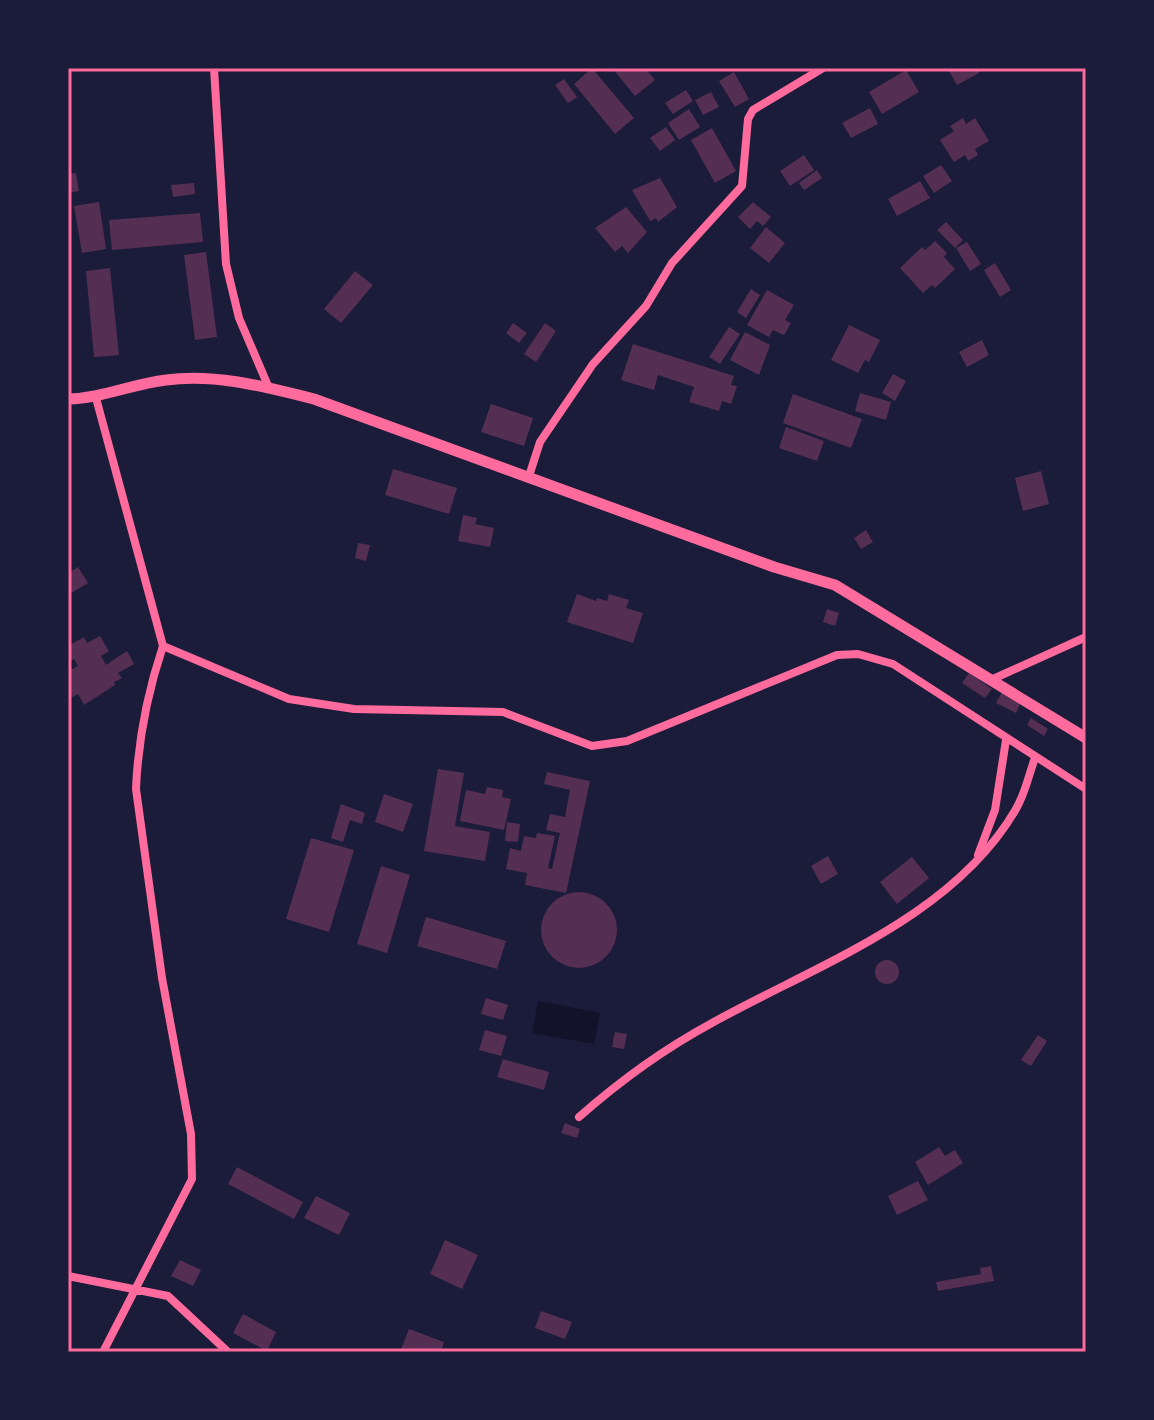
<svg xmlns="http://www.w3.org/2000/svg" width="1154" height="1420" font-family="Mulish,sans-serif">
<style>
.water{fill:#12122b}
.building{fill:#542f53}
.lines{fill:none;stroke-linecap:round;stroke-linejoin:round}
.minor{stroke:#ff6b9d;stroke-width:8}
.tertiary{stroke:#ff6b9d;stroke-width:11}
.neatline{fill:none;stroke:#ff6b9d;stroke-width:3}
</style>
<rect width="100%" height="100%" fill="#1b1b3a"/>
<!-- water -->
<path class="water" d="M538,1001L600,1013L594,1044L532,1033Z"/>
<!-- building -->
<path class="building" d="M592,68L634,118L615,134L574,84Z
M612,68H645L655,80L635,96Z
M951,68H976L979,73L957,85L948,69Z
M906,70L919,92L882,114L869,92Z
M734,72L749,99L735,107L719,81Z
M564,79L577,97L568,103L555,85Z
M686,90L693,101L673,114L665,103Z
M711,92L719,107L703,115L695,100Z
M870,108L878,124L851,138L842,123Z
M689,109L700,127L679,140L668,123Z
M963,118L966,124L975,118L989,141L975,149L978,155L968,161L965,155L954,162L940,140L954,131L950,126Z
M666,127L675,140L660,151L650,138Z
M712,128L736,171L715,183L691,140Z
M804,155L814,170L790,186L780,171Z
M941,165L952,181L934,193L923,176Z
M817,170L822,178L804,190L799,183Z
M76,173L79,191L68,193V174Z
M660,178L677,207L658,222L656,218L650,221L632,190Z
M920,181L930,198L897,216L888,199Z
M194,183L195,194L173,197L171,185Z
M99,202L106,249L82,253L74,206Z
M753,202L771,217L763,226L757,221L750,229L738,217Z
M626,207L647,232L628,253L622,246L615,252L595,228Z
M200,213L203,242L112,250L109,220Z
M946,222L963,240L955,248L937,230Z
M766,227L785,243L769,263L750,248Z
M935,241L947,253L944,257L955,269L935,288L932,285L923,293L900,268L922,247L925,250Z
M967,242L981,264L970,271L956,248Z
M206,252L217,337L195,340L184,255Z
M995,263L1011,290L1000,297L984,270Z
M110,268L119,355L94,357L86,271Z
M355,271L373,285L341,323L324,309Z
M751,289L760,295L746,318L737,312Z
M767,290L794,305L785,320L791,323L784,335L773,330L769,337L747,325Z
M513,323L527,333L519,343L506,333Z
M545,323L556,331L536,362L524,354Z
M849,325L880,340L869,362L865,360L858,373L831,360Z
M729,327L740,334L720,364L709,357Z
M745,332L770,345L759,375L730,360Z
M982,340L989,355L967,367L959,352Z
M633,344L734,376L731,385L737,386L731,404L722,401L719,411L689,402L694,387L658,375L654,390L621,380Z
M893,374L906,381L895,401L882,393Z
M860,393L891,402L886,420L855,411Z
M793,394L862,419L851,448L783,423Z
M491,404L533,418L524,446L481,432Z
M786,427L824,441L817,461L779,448Z
M393,469L457,488L449,514L385,495Z
M1041,471L1049,504L1023,511L1015,478Z
M463,515L477,518L475,524L494,528L490,547L458,541Z
M866,530L873,542L861,549L854,538Z
M358,543L370,545L366,561L355,558Z
M78,567L88,583L68,595V573Z
M577,594L596,601L597,598L607,601L609,594L629,600L626,608L643,613L633,643L567,622Z
M827,609L839,613L835,626L823,622Z
M100,636L109,651L101,656L106,665L127,651L134,664L118,673L122,678L114,682L115,685L84,705L78,694L69,699L68,696V671L78,666L74,659L68,663V646L84,637L87,643Z
M969,673L992,689L985,698L962,683Z
M1002,692L1021,702L1016,713L996,703Z
M1031,718L1048,729L1044,736L1027,725Z
M438,769L464,773L455,826L490,832L485,861L424,851Z
M547,772L590,781L566,893L525,885L527,873L506,869L510,848L521,851L524,836L536,838L537,833L555,836L548,868L552,869L560,833L546,830L550,814L565,817L570,790L544,784Z
M487,787L503,790L502,797L511,799L504,830L460,821L466,790L485,794Z
M384,794L413,804L403,832L375,822Z
M341,804L365,813L362,824L350,820L343,842L331,838Z
M507,822L520,824L518,842L505,841Z
M311,838L354,850L329,932L286,919Z
M828,856L838,874L821,884L811,866Z
M912,857L929,878L897,904L880,882Z
M381,866L410,875L387,953L357,944Z
M541 930a38 38 0 1 1 76 0a38 38 0 1 1-76 0Z
M426,917L506,941L497,969L417,946Z
M875 972a12 12 0 1 1 24 0a12 12 0 1 1-24 0Z
M486,998L508,1005L503,1020L481,1014Z
M485,1030L507,1036L501,1056L479,1050Z
M615,1032L627,1034L624,1049L612,1047Z
M1038,1035L1047,1041L1031,1066L1021,1060Z
M503,1059L549,1072L544,1090L497,1077Z
M565,1123L580,1129L577,1138L561,1133Z
M939,1147L945,1156L955,1150L963,1163L928,1185L915,1162Z
M237,1167L303,1202L294,1219L228,1184Z
M918,1181L928,1200L897,1215L888,1196Z
M316,1196L350,1213L339,1235L304,1218Z
M445,1240L478,1255L462,1289L430,1274Z
M180,1260L201,1270L193,1286L171,1276Z
M991,1266L994,1281L938,1291L936,1282L981,1274L980,1268Z
M541,1311L572,1322L565,1339L535,1328Z
M243,1314L276,1332L267,1351L233,1333Z
M409,1329L444,1342L441,1352H400Z"/>
<g class="lines">
<!-- minor -->
<path class="minor" d="M214,68L226,264L239,318L269,388
M96,398L163,646C148,691 138,742 136,789L162,978L191,1134L192,1179L103,1352
M529,476L540,442L593,364L646,306L672,263L742,186L748,119L753,110L823,68
M163,646L289,699L354,709L503,712L592,746L627,741L837,655L858,654L893,664L1086,789
M993,679L1086,637
M978,855L995,810L1006,740
M579,1117C621,1080 662,1050 712,1023C816,965 953,918 1016,809C1025,794 1029,774 1035,758
M68,1276L168,1296L228,1352"/>
<!-- tertiary -->
<path class="tertiary" d="M68,399C103,398 132,384 166,380C215,373 266,387 314,399L774,567L835,585L1086,738"/>
</g>
<!-- border -->
<rect width="1154" height="1420" fill="none" stroke="#1b1b3a" stroke-width="140"/>
<rect x="70" y="70" width="1014" height="1280" class="neatline"/>
</svg>
